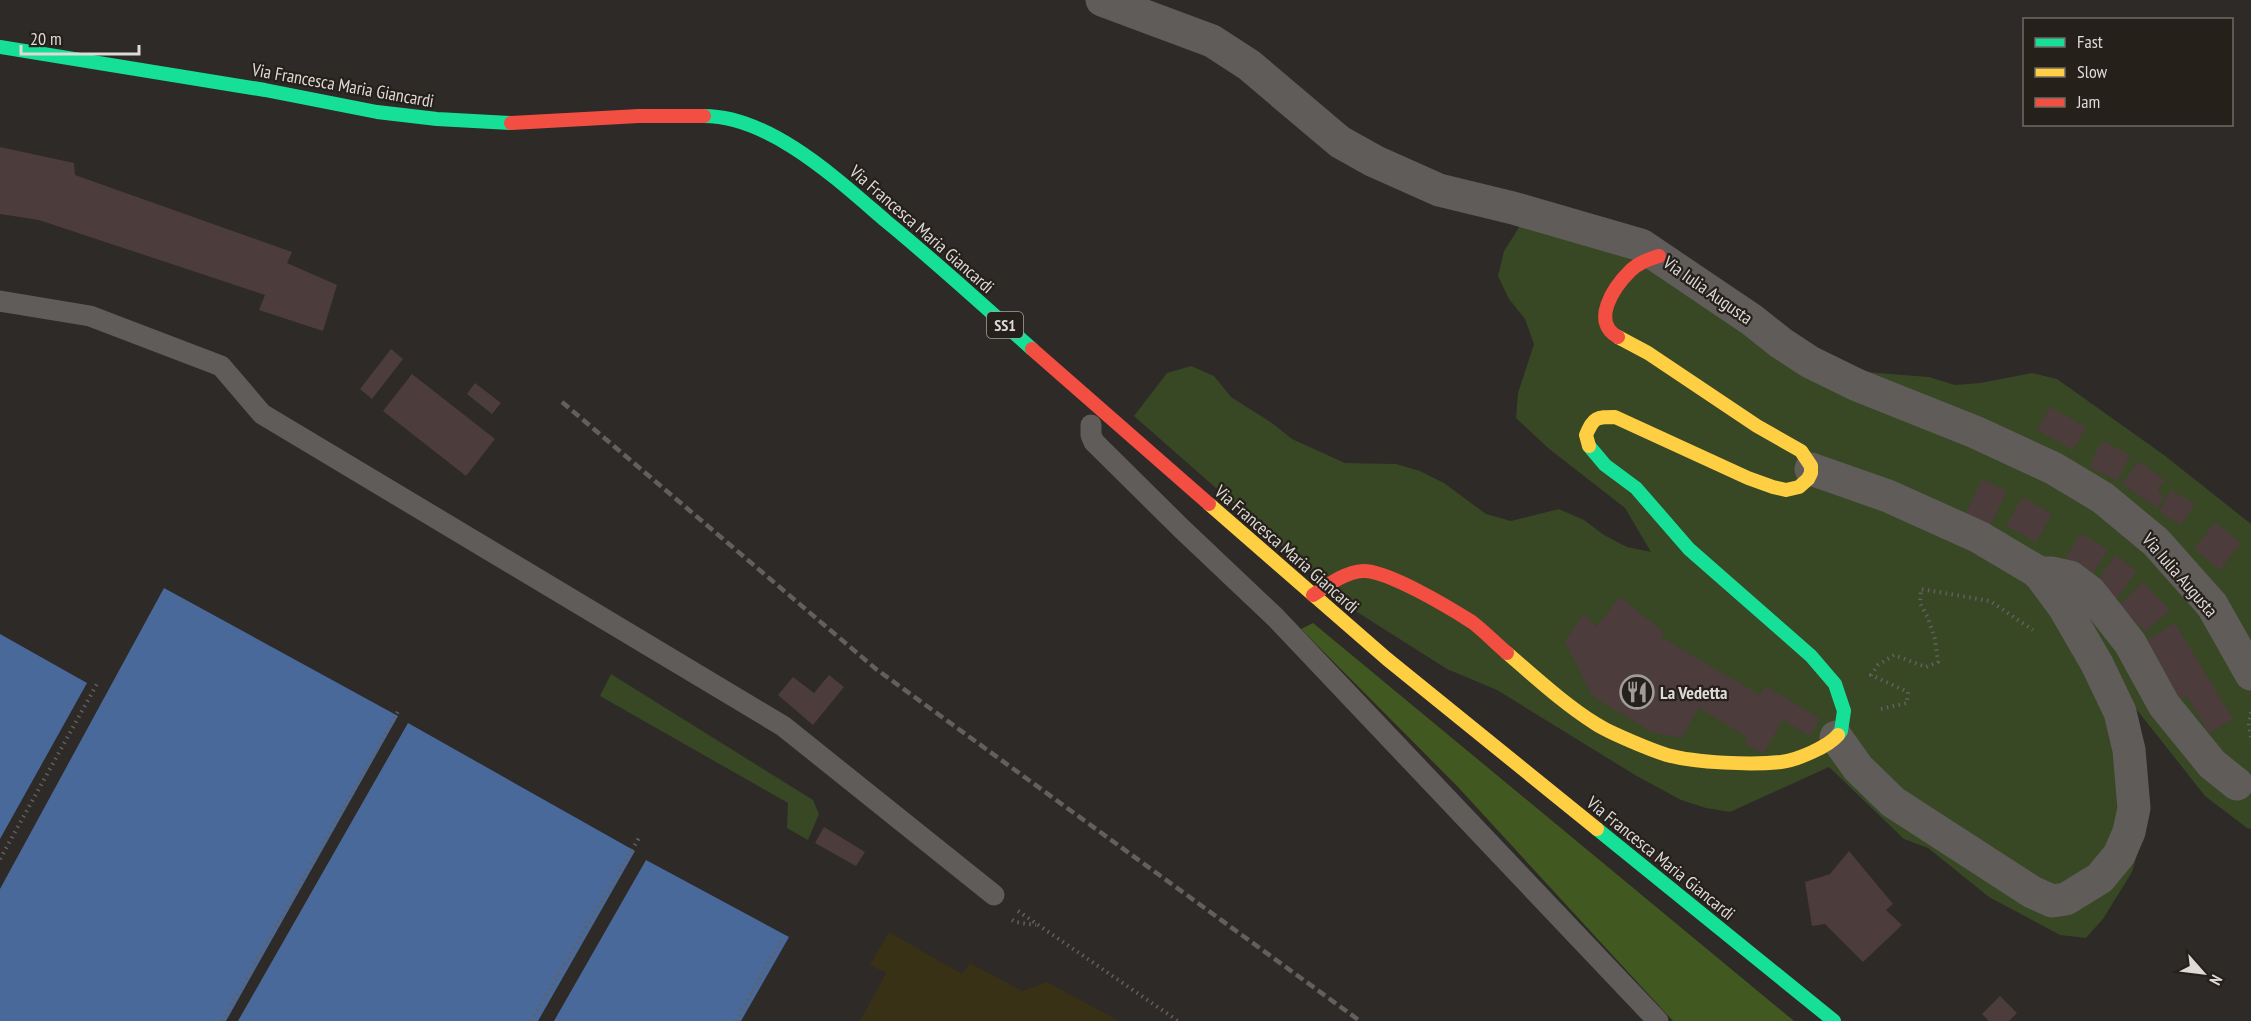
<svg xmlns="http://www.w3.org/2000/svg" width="2251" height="1021" font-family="'PT Sans Narrow',sans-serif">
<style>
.green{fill:#384724}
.forest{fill:#415820}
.sand{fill:#393115}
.water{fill:#4a699b}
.building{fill:#4c3d3c}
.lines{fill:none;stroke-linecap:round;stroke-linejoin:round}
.path{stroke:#63605e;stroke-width:4;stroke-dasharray:1.5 4.5;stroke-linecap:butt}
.lane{stroke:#5f5c59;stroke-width:21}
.street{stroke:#5f5c59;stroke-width:33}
.fast{stroke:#16e098;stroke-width:14}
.slow{stroke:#ffcf43;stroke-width:14}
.jam{stroke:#f24e42;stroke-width:14}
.rail{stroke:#62605d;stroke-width:4.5;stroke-dasharray:9 4.5;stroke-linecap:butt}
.labels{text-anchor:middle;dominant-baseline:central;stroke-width:4.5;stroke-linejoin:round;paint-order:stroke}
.shield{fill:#26201b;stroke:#a7a29f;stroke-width:1.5}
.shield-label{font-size:16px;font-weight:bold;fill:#dedad7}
.street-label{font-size:18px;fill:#dedad7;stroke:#26201b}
.poi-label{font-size:18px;font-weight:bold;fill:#dedad7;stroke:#26201b;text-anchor:start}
</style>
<rect width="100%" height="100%" fill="#2d2a27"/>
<!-- green -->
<path class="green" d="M1531,202L1852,371L1929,377L1955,385L1980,383L2032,373L2057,379L2164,455L2251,524V829L2247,828L2205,796L2133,705L2147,821L2132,872L2103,919L2086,938L2060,935L1989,897L1928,848L1904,839L1829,767L1730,812L1706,808L1681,800L1635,775L1497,690L1447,669L1357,612L1134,416L1167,373L1191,366L1214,376L1231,397L1272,423L1292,439L1345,463L1396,464L1420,471L1444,483L1486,514L1511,521L1559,509L1584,520L1604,535L1627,547L1651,552L1625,508L1548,448L1516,418L1518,393L1534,344L1525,319L1509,299L1498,276L1504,251L1518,229Z
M611,674L813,800L819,814L808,840L787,828L788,803L600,696Z"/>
<!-- forest -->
<path class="forest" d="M1313,623L1794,1021H1673L1457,786L1301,629Z"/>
<!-- sand -->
<path class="sand" d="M889,932L962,974L970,963L1022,991L1047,982L1119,1021H860L886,973L870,965Z"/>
<!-- water -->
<path class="water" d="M164,588L398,716L226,1021H0V889Z
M0,634L87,683L0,839Z
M408,723L635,851L538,1021H238Z
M646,860L789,937L741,1021H554Z"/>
<!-- building -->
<path class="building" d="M0,147L74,163L75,175L292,252L287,263L337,285L323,331L259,310L265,295L39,220L0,214Z
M391,349L403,359L372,399L360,389Z
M412,374L495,439L466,476L383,411Z
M475,383L501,403L492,414L467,394Z
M2050,407L2086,427L2073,450L2037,430Z
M2102,441L2130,455L2117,481L2089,467Z
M2138,461L2165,480L2157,491L2165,496L2157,508L2122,484Z
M1982,479L2007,491L1988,531L1963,519Z
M2171,490L2195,504L2181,525L2159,512Z
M2022,497L2052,514L2036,542L2006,526Z
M2215,522L2241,543L2220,570L2194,549Z
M2081,533L2108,550L2089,580L2062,563Z
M2116,555L2137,571L2114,603L2092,587Z
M2143,582L2170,610L2146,632L2119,605Z
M1620,597L1664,632L1661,637L1760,695L1765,686L1820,718L1810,736L1783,720L1763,754L1744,743L1747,737L1699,708L1681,738L1652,732L1592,696L1565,641L1584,613L1596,627Z
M2175,623L2233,719L2209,733L2187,696L2181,700L2145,641Z
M829,675L844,687L813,725L778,695L793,677L814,693Z
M824,827L865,852L856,866L815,843Z
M1849,851L1893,904L1886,910L1902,925L1863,962L1825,924L1812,926L1805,882L1830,874Z
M2000,996L2017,1013L2009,1021H1989L1982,1014Z"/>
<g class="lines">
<!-- path -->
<path class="path" d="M1881,709L1907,703L1908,692L1871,675L1878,665L1894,655L1926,667L1938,662L1935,639L1928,618L1920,603L1921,589L1990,601L2033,630
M2251,712L2249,724L2251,738
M0,859L98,682
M1018,911L1178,1021
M1012,920L1015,922L1036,925
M222,1021L400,708
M531,1021L639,838
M736,1021L782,938"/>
<!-- lane -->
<path class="lane" d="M0,301L90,316L221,366L262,414L783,726L994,895
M1091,425V435L1094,442L1182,529L1275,617L1658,1021"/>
<!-- street -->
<path class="street" d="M1102,0L1212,41L1249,65L1340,142L1374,161L1439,190L1513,208L1641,245L1752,320L1781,343L1810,362L1857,385L1975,432L2053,468L2103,498L2156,542L2212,605L2251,674
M1811,469L1888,496L1979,537L2038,572L2064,607L2097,664L2120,712L2129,750L2134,808L2129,832L2119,855L2100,878L2066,899L2052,901L2032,892L1893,802L1858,768L1836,737
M2038,573H2052L2070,577L2090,592L2130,643L2164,705L2212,764L2237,784"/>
<!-- fast -->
<path class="fast" d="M0,47L265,90L377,112L437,119L511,123
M704,116C771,116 839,181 887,222C937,263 984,306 1032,349
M1589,446L1605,465L1636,488L1689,549L1811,656L1835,684L1844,711L1841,731L1838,735
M1597,829L1834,1021"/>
<!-- slow -->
<path class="slow" d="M1589,446L1586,435C1594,417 1596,417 1615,417L1748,478L1773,487L1786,490L1799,487L1808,479L1811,473V466L1801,451L1757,426L1648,353L1618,337
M1209,504L1387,659L1597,829
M1507,653C1535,677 1564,704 1596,724C1610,733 1651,750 1667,755C1697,763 1751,765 1781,762C1797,760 1828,747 1838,735"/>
<!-- jam -->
<path class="jam" d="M511,123L639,116H704
M1618,337C1590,322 1614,287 1630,271C1638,263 1648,259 1659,256
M1032,349L1209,504
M1313,595C1328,585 1345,572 1363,571C1387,570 1450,608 1472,622C1484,631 1495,643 1507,653"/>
<!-- rail -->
<path class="rail" d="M562,402L876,669L1360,1021"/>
</g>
<!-- icons -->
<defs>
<symbol id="restaurant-ring" viewBox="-11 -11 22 22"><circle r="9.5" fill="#26201b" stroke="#a09c99" stroke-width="1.5"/><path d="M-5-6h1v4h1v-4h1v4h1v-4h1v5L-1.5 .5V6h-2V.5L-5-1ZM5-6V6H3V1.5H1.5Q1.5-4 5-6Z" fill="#a09c99"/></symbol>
</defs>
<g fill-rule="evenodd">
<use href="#restaurant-ring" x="1618" y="673" width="38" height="38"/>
</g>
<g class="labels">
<!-- shield labels -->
<rect class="shield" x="987" y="312" width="36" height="26" rx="4.5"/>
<g class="shield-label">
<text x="1005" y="325">SS1</text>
</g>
<!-- street labels -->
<g class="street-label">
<text transform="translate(343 85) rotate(10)">Via Francesca Maria Giancardi</text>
<text transform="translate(922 229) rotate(41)">Via Francesca Maria Giancardi</text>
<text transform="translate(1708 290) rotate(35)">Via Iulia Augusta</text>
<text transform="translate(1287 549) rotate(41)">Via Francesca Maria Giancardi</text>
<text transform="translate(2180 575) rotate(49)">Via Iulia Augusta</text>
<text transform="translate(1661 858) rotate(39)">Via Francesca Maria Giancardi</text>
</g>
<!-- poi labels -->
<g class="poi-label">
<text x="1660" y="692">La Vedetta</text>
</g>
</g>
<!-- legend -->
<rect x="2023" y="18" width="210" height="108" fill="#26201b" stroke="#706a66" stroke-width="1.5"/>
<rect x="2035" y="38" width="30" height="9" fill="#16e098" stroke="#706a66" stroke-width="1.5"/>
<text x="2077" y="48" font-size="18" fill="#dedad7">Fast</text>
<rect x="2035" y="68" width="30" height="9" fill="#ffcf43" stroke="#706a66" stroke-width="1.5"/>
<text x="2077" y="78" font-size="18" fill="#dedad7">Slow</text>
<rect x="2035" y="98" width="30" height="9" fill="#f24e42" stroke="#706a66" stroke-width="1.5"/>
<text x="2077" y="108" font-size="18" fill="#dedad7">Jam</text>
<!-- north arrow -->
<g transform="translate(2203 973) rotate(118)" stroke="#26201b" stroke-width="4.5" paint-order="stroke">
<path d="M0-4.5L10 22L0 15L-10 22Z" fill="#dedad7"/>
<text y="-9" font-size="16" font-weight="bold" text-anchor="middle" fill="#dedad7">N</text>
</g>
<!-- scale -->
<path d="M21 45v9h118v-9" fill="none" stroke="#dedad7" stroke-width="3"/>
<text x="30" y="45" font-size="18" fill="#dedad7" stroke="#26201b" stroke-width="4.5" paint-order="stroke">20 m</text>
</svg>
